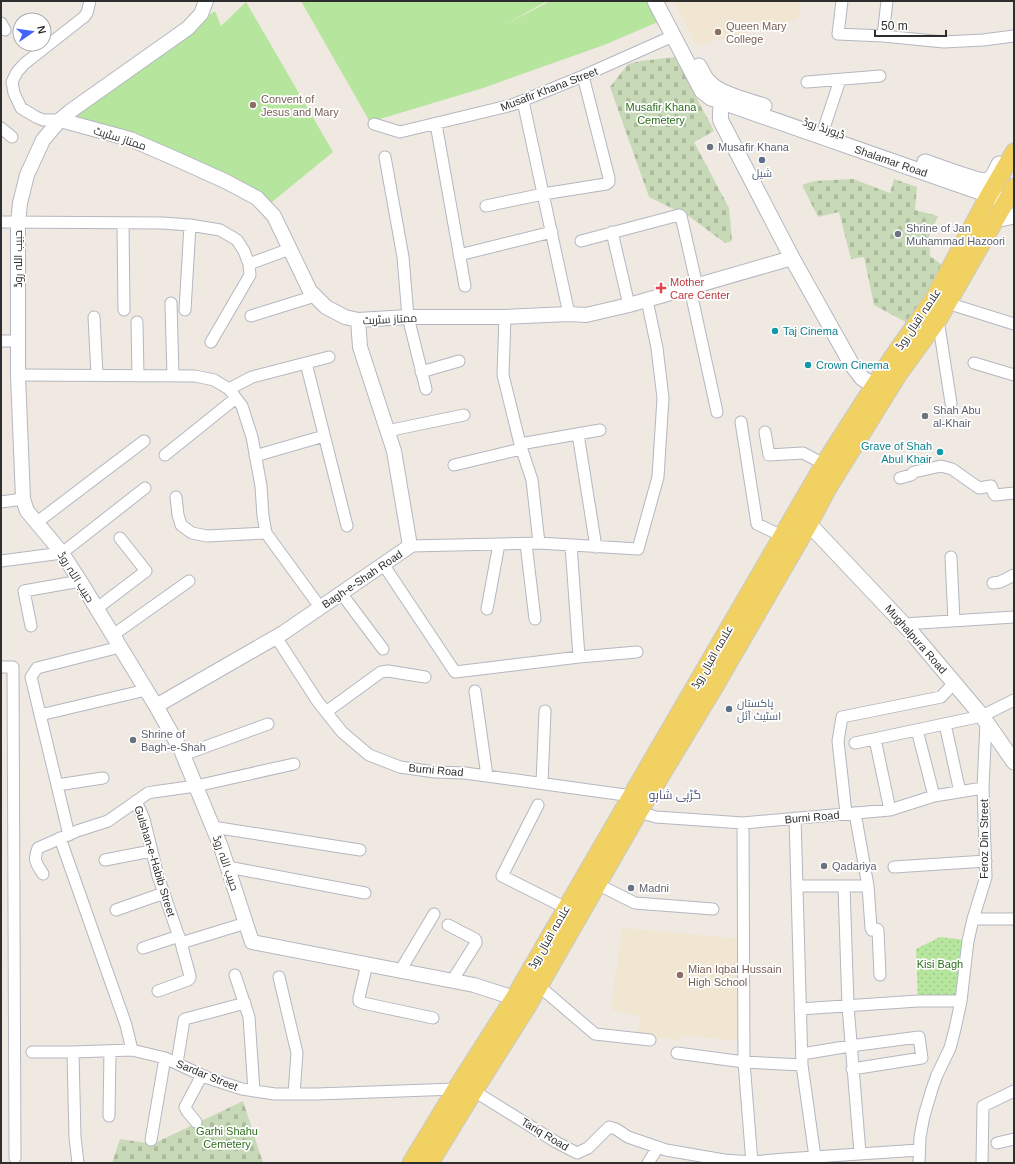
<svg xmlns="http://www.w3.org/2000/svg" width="1015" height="1164" font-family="Arial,Cairo,sans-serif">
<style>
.education{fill:#f0e6d1}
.grass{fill:#b6e59e}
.cemetery{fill:url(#cemetery-stones)}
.park{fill:url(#park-dots)}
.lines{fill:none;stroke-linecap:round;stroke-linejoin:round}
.minor-casing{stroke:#b4b7c1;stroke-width:13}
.tertiary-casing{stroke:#b4b7c1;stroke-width:16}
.secondary-casing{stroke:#b4b7c1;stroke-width:17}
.primary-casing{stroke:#c9c9c9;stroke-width:19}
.minor{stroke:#fff;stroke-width:11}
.tertiary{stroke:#fff;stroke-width:14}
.secondary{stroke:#fff;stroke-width:15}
.primary{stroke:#f2d163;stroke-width:17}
.education-dot{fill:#8d6e63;stroke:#fff;stroke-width:1.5}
.worship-dot{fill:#6b7280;stroke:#fff;stroke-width:1.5}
.service-dot{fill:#5c6f8a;stroke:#fff;stroke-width:1.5}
.health-dot{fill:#e0444e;stroke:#fff;stroke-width:1.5}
.culture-dot{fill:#0f9aa8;stroke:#fff;stroke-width:1.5}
.labels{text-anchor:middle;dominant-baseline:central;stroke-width:3.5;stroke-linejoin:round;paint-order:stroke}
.education-label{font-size:11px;fill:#785e54;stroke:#fff;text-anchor:start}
.street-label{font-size:11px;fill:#2e2e2e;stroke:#fff}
.park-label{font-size:11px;fill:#2c6e1b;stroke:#fff}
.worship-label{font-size:11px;fill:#5b616d;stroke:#fff;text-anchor:start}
.service-label{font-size:11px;fill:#4e5e75;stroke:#fff}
.health-label{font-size:11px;fill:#be3a42;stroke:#fff;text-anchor:start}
.culture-label{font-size:11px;fill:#0d838f;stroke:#fff;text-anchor:start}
.neighbourhood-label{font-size:12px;fill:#4d5680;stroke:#fff}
</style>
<defs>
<pattern id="cemetery-stones" width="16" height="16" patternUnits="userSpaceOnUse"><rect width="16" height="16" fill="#c8d9b8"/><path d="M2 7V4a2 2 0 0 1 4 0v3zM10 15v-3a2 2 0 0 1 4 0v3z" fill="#acbb9e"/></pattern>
<pattern id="park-dots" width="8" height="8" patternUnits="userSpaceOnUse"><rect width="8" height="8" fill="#b6e59e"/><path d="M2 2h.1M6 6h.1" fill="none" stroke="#9dc588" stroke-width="1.8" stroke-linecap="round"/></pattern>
</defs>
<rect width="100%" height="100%" fill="#efe9e1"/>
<!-- education -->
<path class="education" d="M674,1H801L798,19L696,46Z
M622,928L744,939V1041L680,1035L679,1040L638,1035L640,1016L611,1010Z"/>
<!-- grass -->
<path class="grass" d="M301,1H547L502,26L550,1H646L658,22L604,45L483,88L370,122Z
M246,2L333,152L266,207L174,158L60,120L188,28L215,11L221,26Z"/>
<!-- cemetery -->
<path class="cemetery" d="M675,57L714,131L694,142L729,208L732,241L725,243L690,217L649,197L610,87L628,64L641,61Z
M853,179L890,193L894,179L917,187L915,210L938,216L929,237L930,256L945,267L911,325L874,305L864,257L851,259L839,212L818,217L802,185L814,181Z
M243,1101L263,1163H112L120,1139L153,1144Z"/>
<!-- park -->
<path class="park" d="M940,937L965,940L961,1001H918L916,949Z"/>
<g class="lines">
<defs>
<path id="minor" d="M842,1L838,34L883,36L944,42L983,40L1014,36
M1,23L5,30
M883,36L887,1
M807,82L880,76
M523,101L569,314
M60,120H43L36,117L21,108L14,93L12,82L17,72L24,64L84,17L87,13L90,1
M374,124L400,132L512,105L583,76L673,36
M436,124L465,286
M1,128L12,137
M824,128L840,80
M385,157L403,257L408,317L426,389
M486,206L543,194L606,184L609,182V178L583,76
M1,222L162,223L190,225L220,230L237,240L244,251L249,264L250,275L211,342
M123,223L124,310
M612,232L629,305
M581,241L679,215L681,216L697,286
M459,255L552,232
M249,264L290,249
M690,288L717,412
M171,303L173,376
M947,303L1014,324
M185,310L190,225
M251,316L315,296
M94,317L97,375
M505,317L503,375L520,444L532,480L539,543
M938,320L951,403
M137,322L138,376
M1,341H18
M306,363L347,526
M974,363L1014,375
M421,372L459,361
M18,375L195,376L214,380L229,389L242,406L252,437L261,486L263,516L266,533L320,607
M229,389L252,377L329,357
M741,422L757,524L782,536
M387,431L464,415
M765,432L769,455L803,453L824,464
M578,434L596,547
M520,444L600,430
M165,455L236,398
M255,456L324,436
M454,465L521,449
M900,478L911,475L914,472L941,466L952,469L979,488L991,486L994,494L995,495L1014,493
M176,497L178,515L181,525L192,533L207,536L266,533
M1,502L23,499
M36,523L144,441
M526,544L535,619
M571,545L579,657
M410,546L539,543L638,549L658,477L663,398L657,348L647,300
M951,557L954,621
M1,561L62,553L145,488
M383,564L455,672L579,657L637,652
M993,583L1000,582L1014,575
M341,593L383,649
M96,609L146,571L120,538
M487,609L499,544
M904,624L1014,617
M31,626L24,591L80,581
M113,635L189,581
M276,637L318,702L342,732L369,755L400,767L435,772L465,773L632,796
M1,667H13L15,1158
M475,691L487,776
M326,712L381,672L388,671L425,677
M40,715L146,690
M945,724L960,792
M917,730L934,796
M875,739L890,810
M855,743L982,716L1014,700
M183,755L268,724
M542,783L545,711
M57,785L103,778
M136,801L144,819L158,876L181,943L190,976V978L188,980L158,991
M538,805L502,876L566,908
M639,812L656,817L743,823L890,810L934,796L983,788
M846,813L838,741L842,717L941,697L954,683
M855,813L868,886L871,928L872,930L877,929L878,930L880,975
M795,818L802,1065L815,1157
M743,823L744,1062L752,1163
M213,827L360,850
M69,835L31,677L37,668L120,647
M60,838L126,1025L132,1050
M105,860L151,851
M228,867L365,893
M894,867L986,861
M43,874C36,863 33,860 38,848L77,831L108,821L148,793L153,792L196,786L294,764
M597,884L635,903L713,909
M797,886H868
M844,886L848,1006L860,1153
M116,910L164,893
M973,919H1014
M448,925L475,939L476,941V943L452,981
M181,943L246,923
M143,948L179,936
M367,964L359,998V1001L363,1003L433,1018
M400,971L434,914
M235,975L249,1017L254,1091
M279,977L297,1053L294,1094
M539,986L595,1034L650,1040
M800,1009L918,1001H961
M32,1052H73L132,1050L165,1058L208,1078L242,1089L275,1094H317L456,1089
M73,1052L75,1137L78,1163
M677,1053L744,1062L802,1065
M802,1054L850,1046L919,1037L922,1058L852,1069
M177,1063L184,1020L185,1019L245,1003
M474,1091L556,1142L577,1153L588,1148L609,1127L616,1129L628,1137L666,1150L724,1160L752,1162L785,1159L919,1150
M109,1116L110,1051
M196,1122L187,1111L185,1107L202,1075
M151,1140L165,1058
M997,1143L1014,1139
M648,1163L658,1147
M919,1163L920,1137L924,1116L932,1089L937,1075L950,1048L955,1029L961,1001L968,941L973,919L986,877L983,788L986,722
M982,1163L983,1106L1014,1091"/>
<path id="tertiary" d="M206,1L201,14L188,28L72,110L60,120L43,140L27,175L20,203L18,223V375L23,499L27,511L62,553L80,581L156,706L181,750L221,847L252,942L474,985L514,998L522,1003
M60,120L130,139L174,158L225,181L257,198L274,216L310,291L326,307L345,317L358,320L408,317H505L569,314L586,315L629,305L792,258
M156,706L283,633L410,546L394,451L360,347L358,320"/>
<path id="secondary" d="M655,1L702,91L711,98L1000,199
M699,66C702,71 704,78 709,82C721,95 747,100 764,106
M726,93C722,103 719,111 721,121L792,258L852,365L862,378L884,392
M925,162C935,165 981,183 988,180C994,177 996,170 999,164
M995,220L1014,216
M809,524L912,633L982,716L1014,762"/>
<path id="primary" d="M411,1163L456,1089L514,998L824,464L892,358L934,298L989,195L1014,152
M430,1163L474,1091L527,1007L639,812L715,686L809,524L828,488L898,375L938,320L1014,187"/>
</defs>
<!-- minor casing -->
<use href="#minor" class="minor-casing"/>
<!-- tertiary casing -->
<use href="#tertiary" class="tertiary-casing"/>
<!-- secondary casing -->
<use href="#secondary" class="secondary-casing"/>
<!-- primary casing -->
<use href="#primary" class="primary-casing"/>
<!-- minor -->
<use href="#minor" class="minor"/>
<!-- tertiary -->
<use href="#tertiary" class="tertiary"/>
<!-- secondary -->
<use href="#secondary" class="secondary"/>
<!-- primary -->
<use href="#primary" class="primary"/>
</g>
<!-- markers -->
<g class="education-dot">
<circle cx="718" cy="32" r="4"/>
<circle cx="253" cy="105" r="4"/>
<circle cx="680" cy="975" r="4"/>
</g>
<g class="worship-dot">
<circle cx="710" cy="147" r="4"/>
<circle cx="898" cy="234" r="4"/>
<circle cx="925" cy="416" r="4"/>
<circle cx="133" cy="740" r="4"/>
<circle cx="824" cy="866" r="4"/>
<circle cx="631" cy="888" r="4"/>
</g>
<g class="service-dot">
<circle cx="762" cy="160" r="4"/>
<circle cx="729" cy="709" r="4"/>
</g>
<path class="health-dot" d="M659 282h4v4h4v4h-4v4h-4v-4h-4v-4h4z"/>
<g class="culture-dot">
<circle cx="775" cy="331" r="4"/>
<circle cx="808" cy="365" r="4"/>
<circle cx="940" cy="452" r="4"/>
</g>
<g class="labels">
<!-- education labels -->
<g class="education-label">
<text x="726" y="26">Queen Mary<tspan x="726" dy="13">College</tspan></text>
<text x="261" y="99">Convent of<tspan x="261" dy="13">Jesus and Mary</tspan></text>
<text x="688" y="969">Mian Iqbal Hussain<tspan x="688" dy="13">High School</tspan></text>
</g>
<!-- street labels -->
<g class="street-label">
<text transform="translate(549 89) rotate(-21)">Musafir Khana Street</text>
<text transform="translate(824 128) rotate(19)">ڈیورنڈ روڈ</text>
<text transform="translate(120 138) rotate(18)">ممتاز سٹریٹ</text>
<text transform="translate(891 161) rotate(19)">Shalamar Road</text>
<text transform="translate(18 259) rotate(-90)">حبیب اللہ روڈ</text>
<text transform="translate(390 319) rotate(-3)">ممتاز سٹریٹ</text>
<text transform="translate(918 319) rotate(-56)">علامہ اقبال روڈ</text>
<text transform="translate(76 577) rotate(58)">حبیب اللہ روڈ</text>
<text transform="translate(362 579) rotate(-34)">Bagh-e-Shah Road</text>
<text transform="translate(916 639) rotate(49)">Mughalpura Road</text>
<text transform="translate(712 657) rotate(-60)">علامہ اقبال روڈ</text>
<text transform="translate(436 770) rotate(5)">Burni Road</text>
<text transform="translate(812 817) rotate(-5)">Burni Road</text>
<text transform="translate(984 839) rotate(-90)">Feroz Din Street</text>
<text transform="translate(155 861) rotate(73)">Gulshan-e-Habib Street</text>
<text transform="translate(226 863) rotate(71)">حبیب اللہ روڈ</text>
<text transform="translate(549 937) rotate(-60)">علامہ اقبال روڈ</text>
<text transform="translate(207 1075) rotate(22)">Sardar Street</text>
<text transform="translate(545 1134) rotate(31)">Tariq Road</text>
</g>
<!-- park labels -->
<g class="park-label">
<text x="661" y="107">Musafir Khana<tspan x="661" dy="13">Cemetery</tspan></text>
<text x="940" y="964">Kisi Bagh</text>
<text x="227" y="1131">Garhi Shahu<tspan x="227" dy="13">Cemetery</tspan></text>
</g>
<!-- worship labels -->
<g class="worship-label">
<text x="718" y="147">Musafir Khana</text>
<text x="906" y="228">Shrine of Jan<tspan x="906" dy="13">Muhammad Hazoori</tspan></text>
<text x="933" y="410">Shah Abu<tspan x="933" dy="13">al-Khair</tspan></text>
<text x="141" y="734">Shrine of<tspan x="141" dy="13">Bagh-e-Shah</tspan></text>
<text x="832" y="866">Qadariya</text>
<text x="639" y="888">Madni</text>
</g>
<!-- service labels -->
<g class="service-label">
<text x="762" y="173">شیل</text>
<text x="737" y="703" text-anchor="start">پاکستان<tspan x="737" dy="13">اسٹیٹ آئل</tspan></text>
</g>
<!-- health labels -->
<g class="health-label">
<text x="670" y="282">Mother<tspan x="670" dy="13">Care Center</tspan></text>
</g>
<!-- culture labels -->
<g class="culture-label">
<text x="783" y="331">Taj Cinema</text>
<text x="816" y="365">Crown Cinema</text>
<text x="932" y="446" text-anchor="end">Grave of Shah<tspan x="932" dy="13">Abul Khair</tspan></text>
</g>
<!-- neighbourhood labels -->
<g class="neighbourhood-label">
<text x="675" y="795">گڑہی شاہو</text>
</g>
</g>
<!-- border -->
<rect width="1015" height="1164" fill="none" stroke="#2e2e2e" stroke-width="4"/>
<!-- north arrow -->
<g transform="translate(32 32) rotate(77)"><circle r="19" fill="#ffffff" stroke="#ababab"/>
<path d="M0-3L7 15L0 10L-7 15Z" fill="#4264fb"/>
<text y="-6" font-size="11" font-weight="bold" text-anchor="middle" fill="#2e2e2e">N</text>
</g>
<!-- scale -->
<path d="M875 30v6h71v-6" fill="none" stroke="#2e2e2e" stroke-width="2"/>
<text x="881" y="30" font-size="12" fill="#2e2e2e" stroke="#ffffff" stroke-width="3" paint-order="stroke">50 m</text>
</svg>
